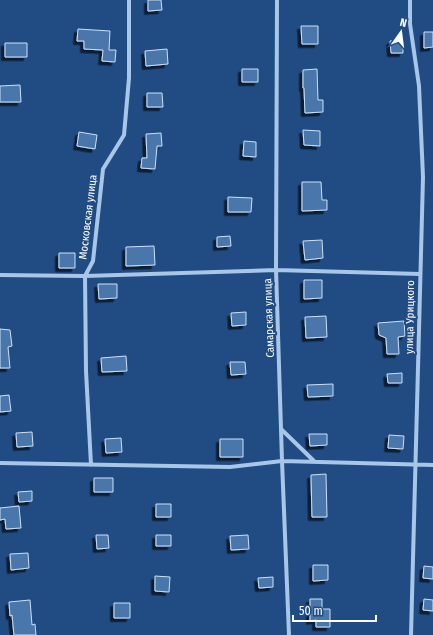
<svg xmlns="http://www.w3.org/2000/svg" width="433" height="635" font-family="'Fira Sans Condensed',sans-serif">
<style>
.building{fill:#4a76ab;stroke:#cce0f6;filter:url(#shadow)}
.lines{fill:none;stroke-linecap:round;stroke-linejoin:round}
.minor{stroke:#a8c6e8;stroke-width:4}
.labels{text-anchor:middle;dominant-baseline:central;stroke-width:4;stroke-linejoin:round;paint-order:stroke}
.street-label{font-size:11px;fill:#fff;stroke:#214c83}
</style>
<defs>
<filter id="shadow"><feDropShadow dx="-3.5" dy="3.5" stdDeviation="0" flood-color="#0009"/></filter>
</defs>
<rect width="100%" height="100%" fill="#214c83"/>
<!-- building -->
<path class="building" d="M148,0H161L162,10L148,11Z
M301,26H318V44H302Z
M78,29L110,31L109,50H116L115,62L102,61L103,50L84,49V41H77Z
M424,32H433V47L424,48Z
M403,40V53H391L390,41Z
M5,43H27V57H5Z
M167,49L168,64L146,66L145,51Z
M242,69H258V82H242Z
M317,69L318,100H323V112L305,113L304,88H303V70Z
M20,85L21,102H0V86Z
M147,93H162L163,107H147Z
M303,130L320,131V146L304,145Z
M79,132L97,135L95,149L77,146Z
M161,133L162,146H157L155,169L141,168L142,158H147L146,134Z
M244,141L256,142V157L243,156Z
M302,182H321L322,200H327V210L302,211Z
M228,197L252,198L251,212H228Z
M230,236L231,246L217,247V237Z
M322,240L323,258L305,260L303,241Z
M154,246L155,265L126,266V247Z
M59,253H75V268H59Z
M304,280H322V298L304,299Z
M98,284H117V298L99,299Z
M246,312V325L232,326L231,313Z
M326,316L327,337L306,338L305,317Z
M404,321L405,336L398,337L399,354H387L386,338L379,335L378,323Z
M0,329L10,330L12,346L8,347L10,368H0Z
M126,356L127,371L102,372L101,358Z
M230,362H245L246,374L231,375Z
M402,373V383H388L387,374Z
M333,384V396L308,397L307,385Z
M9,395L11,411L0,412V396Z
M32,432L33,446L17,447L16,433Z
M309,434H327V445L310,446Z
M389,435L404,436L403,449L388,448Z
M121,438L122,452L106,453L105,439Z
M220,439H243V457H220Z
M326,474L327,517H312L311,475Z
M94,478H113V492H94Z
M32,491V501L19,502L18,492Z
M156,504H171V517H156Z
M19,506L21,528L6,529L5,519L0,520V508Z
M96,535H108L109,548L97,549Z
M156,535H171V546H156Z
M248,535L249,549L231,550L230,536Z
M28,553L29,568L11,570L10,554Z
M313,565H328V580L313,581Z
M424,566L433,567V579L423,578Z
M155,576L170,577L169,592L155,591Z
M273,577V587L259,588L258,578Z
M310,599H322V609H330V627H316V620L310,621Z
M424,599L433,600V611L423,610Z
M30,600L32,625L35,624L36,635H14L12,615L10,616L9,602Z
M114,603H130V618H114Z"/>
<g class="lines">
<!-- minor -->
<path class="minor" d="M277,0L276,270L282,461L289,635
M410,0V24L419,86L423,177L411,635
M0,275L85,276L276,270L420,274
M281,429L315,462
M0,463L230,467L282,461L433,465
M91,465L86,371L85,276L93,261L103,169L124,135L129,78V0"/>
</g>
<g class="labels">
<!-- street labels -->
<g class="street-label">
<text transform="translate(88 217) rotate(-83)">Московская улица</text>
<text transform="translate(410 317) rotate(-89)">улица Урицкого</text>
<text transform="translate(269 318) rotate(-92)">Самарская улица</text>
</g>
</g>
<!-- north arrow -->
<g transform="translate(401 32) rotate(14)" stroke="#214c83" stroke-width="3" paint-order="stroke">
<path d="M0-3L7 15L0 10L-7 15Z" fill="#ffffff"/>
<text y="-6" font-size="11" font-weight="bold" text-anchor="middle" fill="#ffffff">N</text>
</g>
<!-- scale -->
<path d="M293 615v6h83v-6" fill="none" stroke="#ffffff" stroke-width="2"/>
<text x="299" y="615" font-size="12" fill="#ffffff" stroke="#214c83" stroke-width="3" paint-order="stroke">50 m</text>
</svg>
